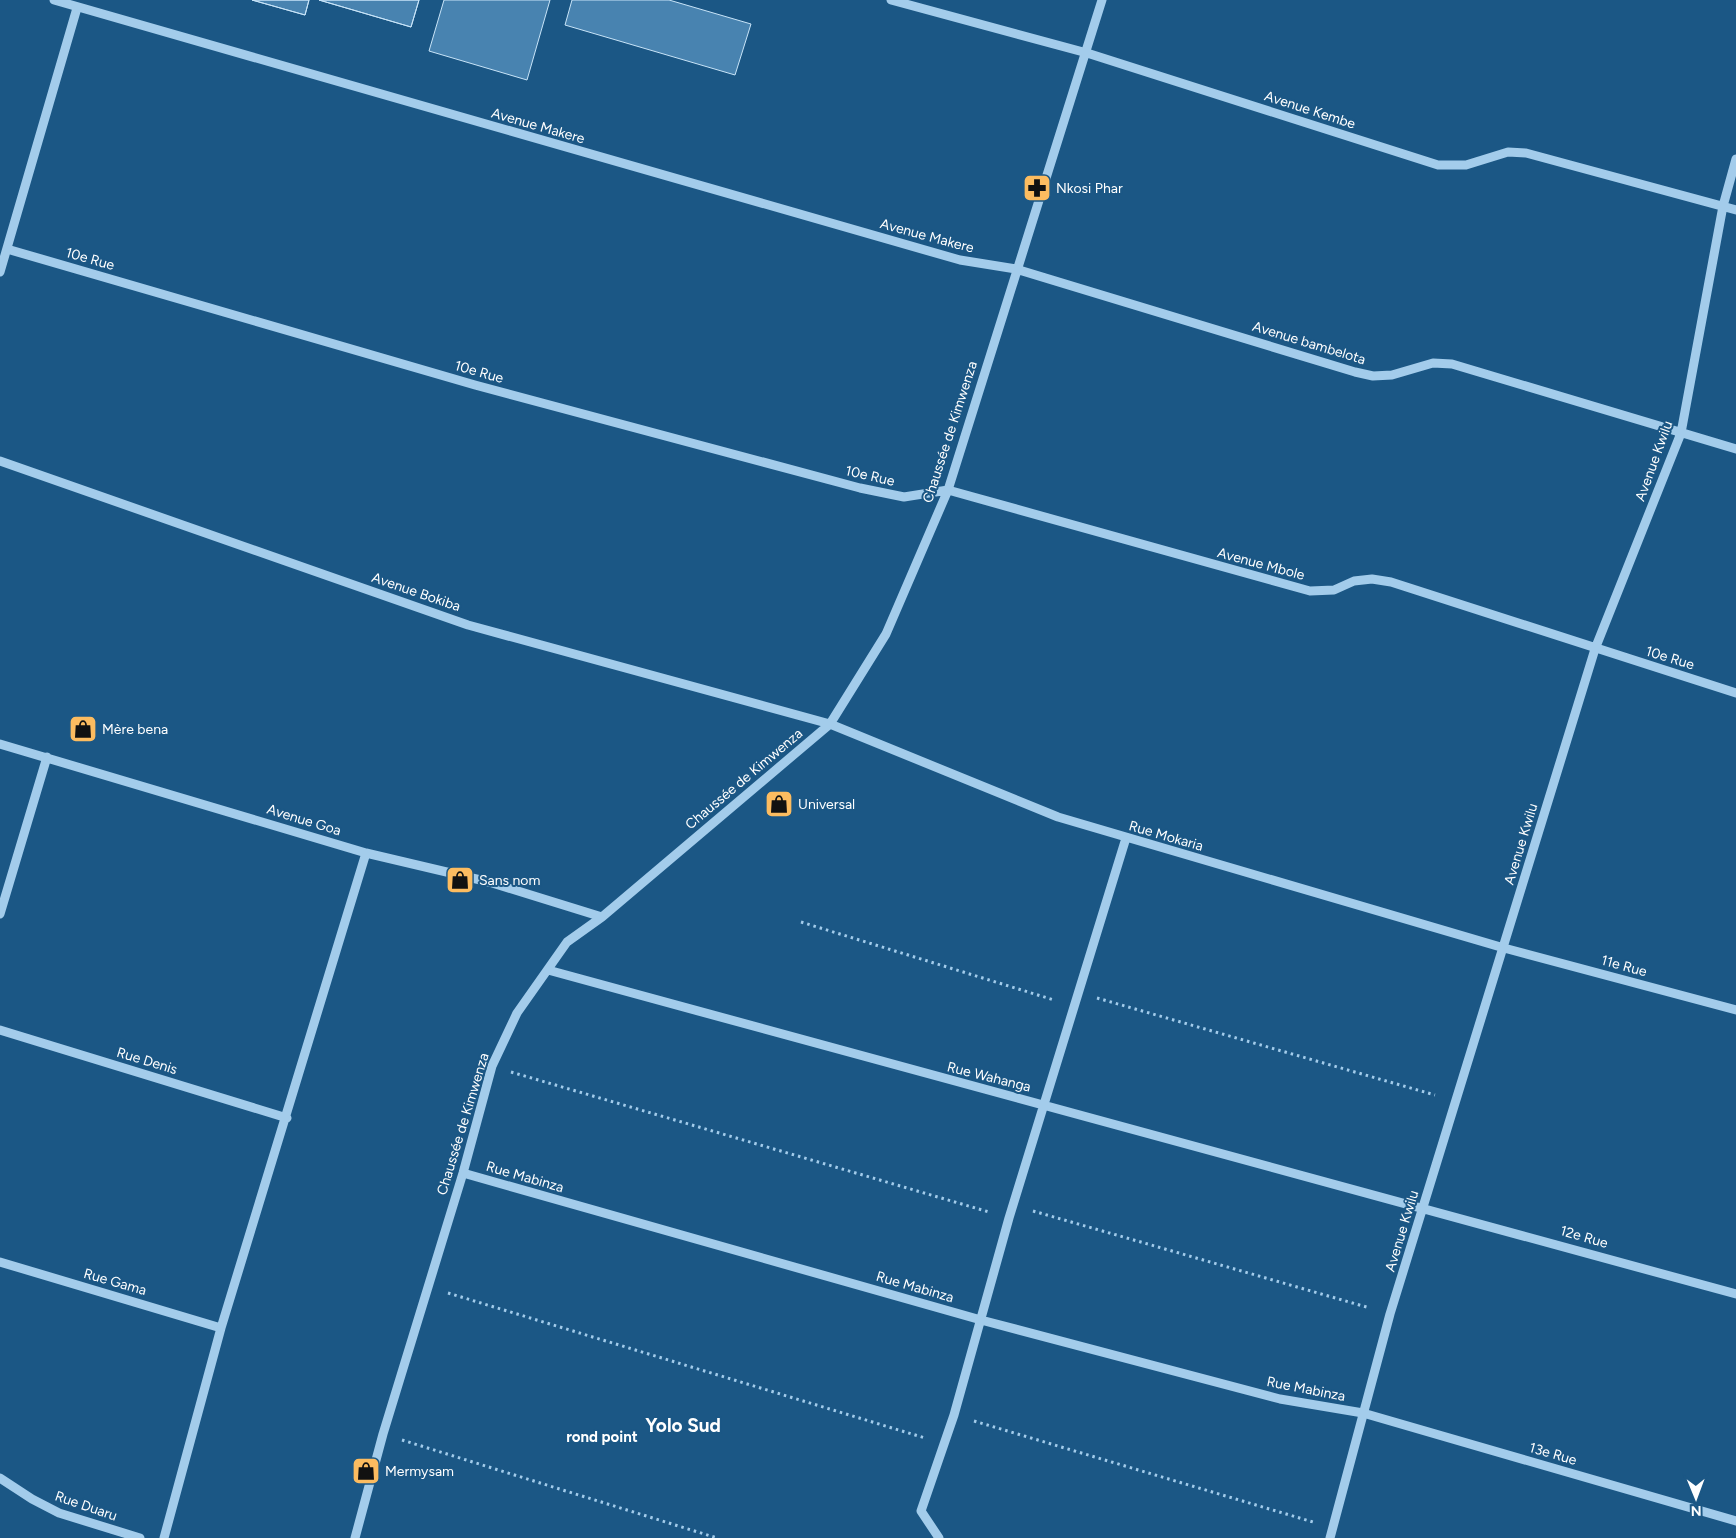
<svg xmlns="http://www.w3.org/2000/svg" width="1736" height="1538" font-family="Figtree,sans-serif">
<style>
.building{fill:#4883b0;stroke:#c8e4f8}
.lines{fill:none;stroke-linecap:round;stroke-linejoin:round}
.path{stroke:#a3cceb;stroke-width:3;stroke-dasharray:2.5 4;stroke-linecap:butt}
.minor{stroke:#a3cceb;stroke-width:9}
.labels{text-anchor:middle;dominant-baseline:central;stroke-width:4;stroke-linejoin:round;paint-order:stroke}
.street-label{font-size:14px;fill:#fff;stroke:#1b5785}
.poi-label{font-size:14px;fill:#fff;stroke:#1b5785;text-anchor:start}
.neighbourhood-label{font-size:15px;font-weight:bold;fill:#fff;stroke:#1b5785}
.district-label{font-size:19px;font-weight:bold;fill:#fff;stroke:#1b5785}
</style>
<rect width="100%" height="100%" fill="#1b5785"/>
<!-- building -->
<path class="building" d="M252,0H309L305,15Z
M252,0H309L305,15Z
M319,0H419L411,27Z
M319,0H419L411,27Z
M444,0H550L527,80L429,51Z
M572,0H669L751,24L735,75L565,25Z"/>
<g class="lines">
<!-- path -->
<path class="path" d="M801,922L1054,1000
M1097,998L1435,1095
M511,1072L989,1212
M1033,1211L1370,1308
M448,1293L925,1438
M974,1421L1313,1522
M402,1440L717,1538"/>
<!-- minor -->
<path class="minor" d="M54,0L960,260L1016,269L1355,372L1373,376L1392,375L1433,363L1452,364L1736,449
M891,0L1087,53L1438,165H1466L1508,152L1526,153L1736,210
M7,249L475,385L860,488L904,497L948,490L1310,591L1334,590L1354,581L1372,579L1391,582L1736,693
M0,272L77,8
M0,461L468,625L830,724L1058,817L1504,948L1736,1010
M0,744L366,853L489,882L602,917
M0,914L47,757
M548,970C943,1080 1340,1184 1736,1294
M0,1030L287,1118
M463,1173L981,1320L1280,1399L1363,1413L1736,1521
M0,1262L221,1328
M0,1478L32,1499L59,1513L140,1538
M164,1538L221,1328L366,853
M355,1538L383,1434L463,1173L492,1066L517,1013L567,942L602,917L830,724L886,634L948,490L1102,0
M939,1538L921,1511L954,1415L1009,1218L1126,838
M1330,1538L1390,1314L1595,649L1681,433L1723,206L1736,159"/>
</g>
<!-- icons -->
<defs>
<symbol id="pharmacy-square" viewBox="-11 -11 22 22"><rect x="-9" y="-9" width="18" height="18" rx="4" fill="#fcbc60" stroke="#1b5785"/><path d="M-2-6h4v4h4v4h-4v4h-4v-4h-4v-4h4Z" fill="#111"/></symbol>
<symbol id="shop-square" viewBox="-11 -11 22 22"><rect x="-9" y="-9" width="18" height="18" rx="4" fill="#fcbc60" stroke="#1b5785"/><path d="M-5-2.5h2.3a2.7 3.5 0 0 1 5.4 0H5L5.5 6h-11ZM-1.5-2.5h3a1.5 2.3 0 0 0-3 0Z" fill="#111"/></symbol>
</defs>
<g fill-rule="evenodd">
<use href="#pharmacy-square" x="1021" y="172" width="32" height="32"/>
<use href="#shop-square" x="67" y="713" width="32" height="32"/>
<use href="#shop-square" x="763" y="788" width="32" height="32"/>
<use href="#shop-square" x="444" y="864" width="32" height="32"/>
<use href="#shop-square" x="350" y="1455" width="32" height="32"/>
</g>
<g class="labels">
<!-- street labels -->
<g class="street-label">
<text transform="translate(1310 110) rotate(18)">Avenue Kembe</text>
<text transform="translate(538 126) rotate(16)">Avenue Makere</text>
<text transform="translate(927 236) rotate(15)">Avenue Makere</text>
<text transform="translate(90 259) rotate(16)">10e Rue</text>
<text transform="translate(1309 343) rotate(17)">Avenue bambelota</text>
<text transform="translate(479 372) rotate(16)">10e Rue</text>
<text transform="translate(950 432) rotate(-72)">Chaussée de Kimwenza</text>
<text transform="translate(1654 461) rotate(-70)">Avenue Kwilu</text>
<text transform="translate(870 476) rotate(13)">10e Rue</text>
<text transform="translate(1261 564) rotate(15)">Avenue Mbole</text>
<text transform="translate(416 592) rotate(19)">Avenue Bokiba</text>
<text transform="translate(1670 658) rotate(17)">10e Rue</text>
<text transform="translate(744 779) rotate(-40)">Chaussée de Kimwenza</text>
<text transform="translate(304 820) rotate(17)">Avenue Goa</text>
<text transform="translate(1166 836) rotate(16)">Rue Mokaria</text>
<text transform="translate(1521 844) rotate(-73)">Avenue Kwilu</text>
<text transform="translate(1624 966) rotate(15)">11e Rue</text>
<text transform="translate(147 1061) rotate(17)">Rue Denis</text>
<text transform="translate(989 1077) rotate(14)">Rue Wahanga</text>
<text transform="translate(463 1124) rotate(-73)">Chaussée de Kimwenza</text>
<text transform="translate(525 1177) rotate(16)">Rue Mabinza</text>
<text transform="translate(1402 1231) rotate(-73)">Avenue Kwilu</text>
<text transform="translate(1584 1237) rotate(16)">12e Rue</text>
<text transform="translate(115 1282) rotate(16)">Rue Gama</text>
<text transform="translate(915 1287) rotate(16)">Rue Mabinza</text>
<text transform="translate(1306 1389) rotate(11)">Rue Mabinza</text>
<text transform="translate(1553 1454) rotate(16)">13e Rue</text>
<text transform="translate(86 1506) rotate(19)">Rue Duaru</text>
</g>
<!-- poi labels -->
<g class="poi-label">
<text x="1056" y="188">Nkosi Phar</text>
<text x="102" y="729">Mère bena</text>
<text x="798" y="804">Universal</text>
<text x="479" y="880">Sans nom</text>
<text x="385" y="1471">Mermysam</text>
</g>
<!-- neighbourhood labels -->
<g class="neighbourhood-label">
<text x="602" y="1437">rond point</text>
</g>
<!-- district labels -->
<g class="district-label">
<text x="683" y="1425">Yolo Sud</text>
</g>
</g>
<!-- north arrow -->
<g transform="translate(1696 1498) rotate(179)" stroke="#1b5785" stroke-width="4" paint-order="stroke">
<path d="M0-4L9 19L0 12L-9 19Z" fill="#ffffff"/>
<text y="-8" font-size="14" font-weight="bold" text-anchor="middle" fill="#ffffff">N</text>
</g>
</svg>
